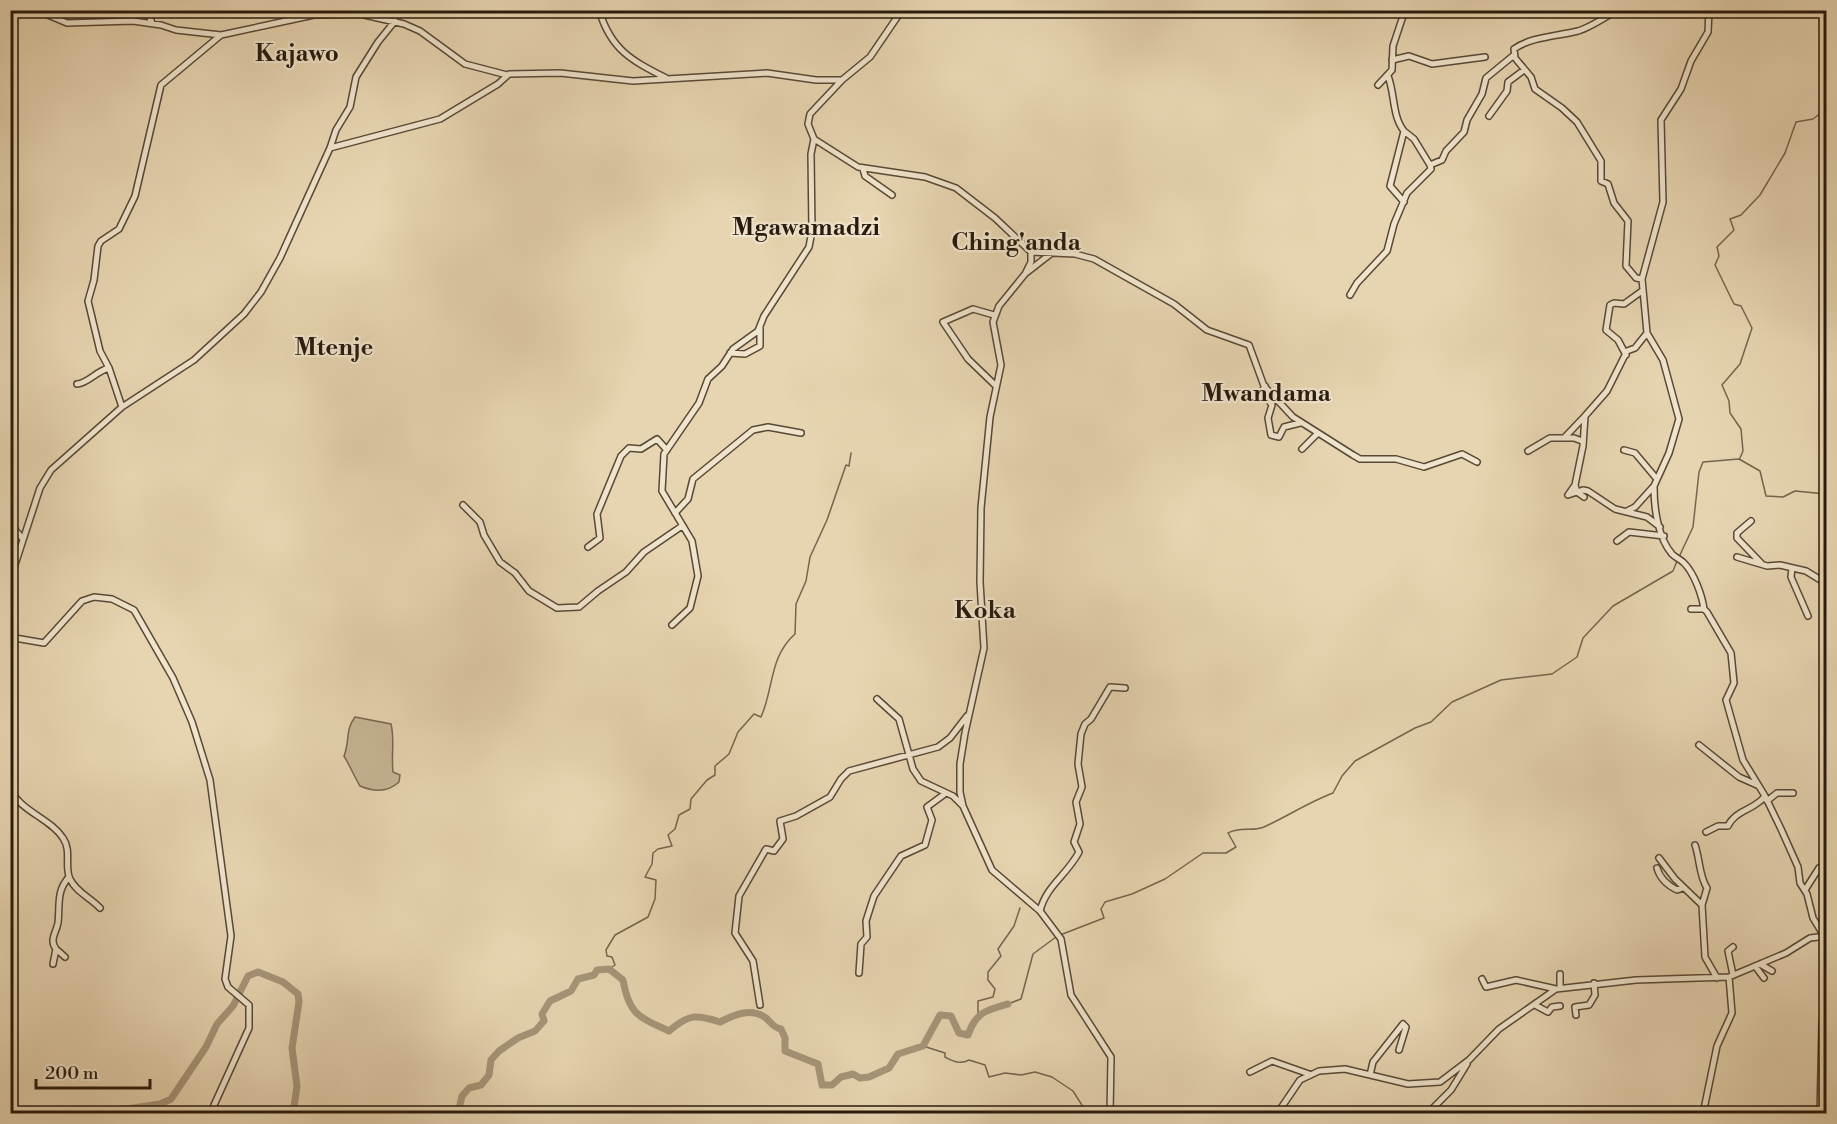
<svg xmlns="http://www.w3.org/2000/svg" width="1837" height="1124" font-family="'Libre Bodoni',serif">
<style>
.green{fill:#c7b595;stroke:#786851;stroke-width:1.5}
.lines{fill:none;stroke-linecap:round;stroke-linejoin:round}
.stream{stroke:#74644e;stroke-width:1.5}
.river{stroke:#a69579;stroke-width:7}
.minor-casing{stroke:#584936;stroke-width:8}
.minor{stroke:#efe4cc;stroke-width:5}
.rail{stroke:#281a0d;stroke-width:1.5;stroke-dasharray:10 10;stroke-linecap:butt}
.labels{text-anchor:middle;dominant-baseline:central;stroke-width:4.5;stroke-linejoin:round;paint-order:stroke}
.quarter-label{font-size:24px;font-weight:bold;fill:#281a0d;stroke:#efe4cc}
</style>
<rect width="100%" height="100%" fill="#e7d5b1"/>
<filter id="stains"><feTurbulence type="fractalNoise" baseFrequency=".00333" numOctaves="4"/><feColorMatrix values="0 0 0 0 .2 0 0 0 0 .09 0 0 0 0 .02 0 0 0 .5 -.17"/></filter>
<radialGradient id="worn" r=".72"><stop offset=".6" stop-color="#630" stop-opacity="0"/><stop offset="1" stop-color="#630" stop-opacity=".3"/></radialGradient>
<!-- green -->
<path class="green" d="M355,717L391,724C395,740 391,755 393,772L400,775L399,782C387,793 374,792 360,786C354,776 350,766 344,756C350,741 345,730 355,717Z"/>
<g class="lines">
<!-- stream -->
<path class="stream" d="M1740,458L1743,451L1741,429L1730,413L1729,401L1722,385L1740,364L1752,328L1741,306L1734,304L1715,265L1719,256L1717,247L1734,230L1730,219L1741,215L1760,195L1785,153L1796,122L1813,119L1826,109
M1679,557L1693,527L1699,472L1703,462L1739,459L1760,471L1766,496L1783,497L1795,491L1826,494
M1060,935L1104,918L1101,909L1105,902L1132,894L1165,879L1203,853H1226L1236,847L1228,833C1240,826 1252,832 1264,827C1288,816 1309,802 1333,793L1342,776L1355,761L1415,728L1431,722L1452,702L1501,680L1552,674L1577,657L1583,638L1613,606L1673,571L1677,561
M609,969L615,965L612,957L607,956L606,950L615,935L648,917L655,899L656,880L645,877L652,864L653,853L658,849L672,846L668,835L675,829L679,815L690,809L691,799L707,780L715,775V766L729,754L738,732L754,714L761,717C774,688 769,657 795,634L796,604L806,581L810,557L827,520L846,465L849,466L851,453
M1008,1004L1021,999L1033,954L1056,937
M978,1016V1001L993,997L995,989L988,980V972L1001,956L998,949L1014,926L1020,908
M923,1046L945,1053V1057C953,1061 960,1065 969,1060L985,1065L989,1077L1005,1073L1021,1075L1035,1072L1052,1077L1073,1091L1087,1113H1101"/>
<!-- river -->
<path class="river" d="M116,1114L120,1110L160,1104L171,1099L206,1047L217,1024L233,1006L248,976L258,972L283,982L298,994L299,1002L292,1048L297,1086L293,1114
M458,1114L462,1096L469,1088L481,1085L489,1075L491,1060L499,1051L518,1038L535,1031L544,1021L542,1014L550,1001L571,991L578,979L594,975L597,970L609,969L623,980C629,1015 639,1017 669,1031C689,1014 696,1014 720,1022C734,1015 751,1007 766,1018C772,1023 772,1027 781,1029L785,1038V1051L818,1064L822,1085H832L841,1077L853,1074L860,1078L869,1077L889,1068L898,1054L923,1046L940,1015L951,1016L959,1033L968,1035C976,1012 986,1010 1008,1004"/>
<defs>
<path id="minor" d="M36,10L67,23L133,21L161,25L176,30L221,35
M147,10L152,23
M599,10C611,50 631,60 666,78
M902,10L870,57L842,80L810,114L808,124L814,139L858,167L925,177L956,188L995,218L1031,252V262L1025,274L999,306L993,322L1001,365L990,417L981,508L980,582L984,648L965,733L960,764V792L963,806L992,870L1040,911L1061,939L1071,995L1111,1057L1110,1114
M1617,10C1606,17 1591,27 1578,31C1558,36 1530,37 1514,49L1515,58L1531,77L1535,89L1562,108L1577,122L1601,161V181L1608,184L1614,203L1628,221L1626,266L1636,278L1642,279
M1392,60L1409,56L1432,64L1485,57
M1388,76C1395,94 1392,116 1404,131L1390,186L1404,202
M1378,85L1392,70L1393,46L1405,10
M1489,116L1507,91L1508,82L1524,70
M1404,131L1414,139L1430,165
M330,148L336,130L350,107L356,77L378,42L395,21
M863,169L865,176L892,195
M1031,252L1075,254L1094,259L1174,304L1207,330L1249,345L1264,386L1293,417L1353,455L1360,459H1396L1424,467L1462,454L1477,462
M1026,273L1053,252
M1350,295L1357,283L1387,251L1394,224L1407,193L1431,169L1430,165L1442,160L1446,151L1464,132L1467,120L1482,94L1486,78L1514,55
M994,315L973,309L943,322L968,359L996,386
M730,353L745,354L760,346V328
M1626,355L1618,340L1606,330L1610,305L1614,303L1624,304L1642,291
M109,368L100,351L88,301L94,280L98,246L101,241L119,229L135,196L161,85L221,35L314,15L360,14L404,24L420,31L465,64L507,75
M77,384C89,383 96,371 109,368L122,407
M1265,386L1262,391L1272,405L1268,418L1271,435L1279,437L1284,427L1300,423
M1564,438H1574L1582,441
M1302,449L1317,434
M1624,450L1635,453L1656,478
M1528,451L1550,438H1564L1585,416
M1575,485L1568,495L1583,490L1588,491L1615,509L1647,517L1660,527
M1654,487C1654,508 1658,538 1672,554C1676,558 1680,559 1684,563C1694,573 1702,595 1704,609
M1584,497L1577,492L1575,485L1583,446L1585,416L1607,391L1627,351L1635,348L1647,333
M463,505L480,522L484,535L500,562L515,573L529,591L557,608L579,607L598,591L626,572L644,552L682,526
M1627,511L1635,507L1654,486L1669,453L1679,419L1663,360L1647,333L1642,279L1663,202L1661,120L1681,89L1691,61L1708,32L1709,10
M675,513L688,499L693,479L753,430L768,427L801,433
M1751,521L1737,533V538L1761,563
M10,524L23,539
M1617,541L1629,532L1664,536
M588,547L600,538L597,514L621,456L629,448L641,449L657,439L666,449
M1737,557L1767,566L1780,565L1806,571L1819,579H1826
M1792,568L1791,577L1808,616
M10,580L40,488L51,470L122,407L194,360L244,314L261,292L280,258L330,148L440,119L498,84L509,74L560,73L633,81L767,73L816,80H842
M1691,609H1704L1707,612L1731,653L1734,683L1726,700L1743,760L1765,796L1781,829L1798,867L1800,883L1807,894L1813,918L1824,936
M672,625L690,608L698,576L692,541L662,491L664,454L699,403L708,379L722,366L733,349L758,331L764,316L809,247L812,231L811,154L814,139
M10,635L15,638L44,643L82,601L94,597L112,599L134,610L173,678L192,722L210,780L231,936L225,979L228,987L249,1005V1028L210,1114
M10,651L12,637
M877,699L899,719L913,769L921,781L953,796L962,805
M1699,745L1739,777L1757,785
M10,788C19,811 50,818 63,838C72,851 64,867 70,879C76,892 91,898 100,908
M1767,801L1777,793H1793
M1706,832L1718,826H1728C1735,810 1755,810 1765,796
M1695,845C1700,859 1699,876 1707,888L1702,905L1705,957L1717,978
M1659,858L1675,879L1702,905
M1657,868C1660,879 1667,885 1677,890L1683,888
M1805,890L1819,868
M1040,911C1046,886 1067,875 1079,852L1074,842L1080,824L1076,802L1082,787L1078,764L1081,734L1085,724L1091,719L1110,687L1125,688
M1733,947L1728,951L1733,975
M56,949L65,957
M53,964L56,949C49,940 56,933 58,923C60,906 56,891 69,877
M1760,964L1772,971
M1755,966L1764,978
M859,973L861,944L867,937L866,921L874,896L901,856L925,845L932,820L927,807L946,793
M1482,979L1486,987L1516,980L1556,989
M1560,988V974
M760,1005L753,961L735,933L739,896L766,849L774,851L783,839L780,821L796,816L830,797L841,779L849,771L938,747L950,738L967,716
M1535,1005L1548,1012L1552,1007L1560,1006
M1576,1015L1575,1007L1589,1005L1595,995L1594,983
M1399,1050L1406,1027L1403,1024
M1250,1072L1272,1061L1309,1074
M1370,1075L1373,1062L1403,1024
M1277,1114L1300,1080L1319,1071L1345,1069L1408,1084L1440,1082L1469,1060L1499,1029L1556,989L1636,980L1729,977L1786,953L1810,938L1826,936
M1427,1114L1451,1090L1467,1064
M1703,1114L1717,1046L1732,1013L1729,977
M1820,1114L1822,1024L1826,999"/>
</defs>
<!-- minor casing -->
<use href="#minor" class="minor-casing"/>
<!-- minor -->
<use href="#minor" class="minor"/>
<!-- rail -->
<path class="rail" d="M166,1114L191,1108L224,1114"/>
</g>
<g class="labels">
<!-- quarter labels -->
<g class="quarter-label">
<text x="297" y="54">Kajawo</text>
<text x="806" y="228">Mgawamadzi</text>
<text x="1016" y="243">Ching'anda</text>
<text x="334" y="348">Mtenje</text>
<text x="1266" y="394">Mwandama</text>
<text x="985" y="611">Koka</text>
</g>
</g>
<!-- margin -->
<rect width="1837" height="1124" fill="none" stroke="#e7d5b1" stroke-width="36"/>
<rect x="12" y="12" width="1813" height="1100" fill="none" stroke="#281a0d" stroke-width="3"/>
<rect x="18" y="18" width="1801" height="1088" fill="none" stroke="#281a0d" stroke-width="1.5"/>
<!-- scale -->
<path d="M36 1079v9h114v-9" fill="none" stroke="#281a0d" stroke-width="3"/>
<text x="45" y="1079" font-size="18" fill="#281a0d" stroke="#efe4cc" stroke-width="4.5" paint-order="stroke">200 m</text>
<rect width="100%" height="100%" filter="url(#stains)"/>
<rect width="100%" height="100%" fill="url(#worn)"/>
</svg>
